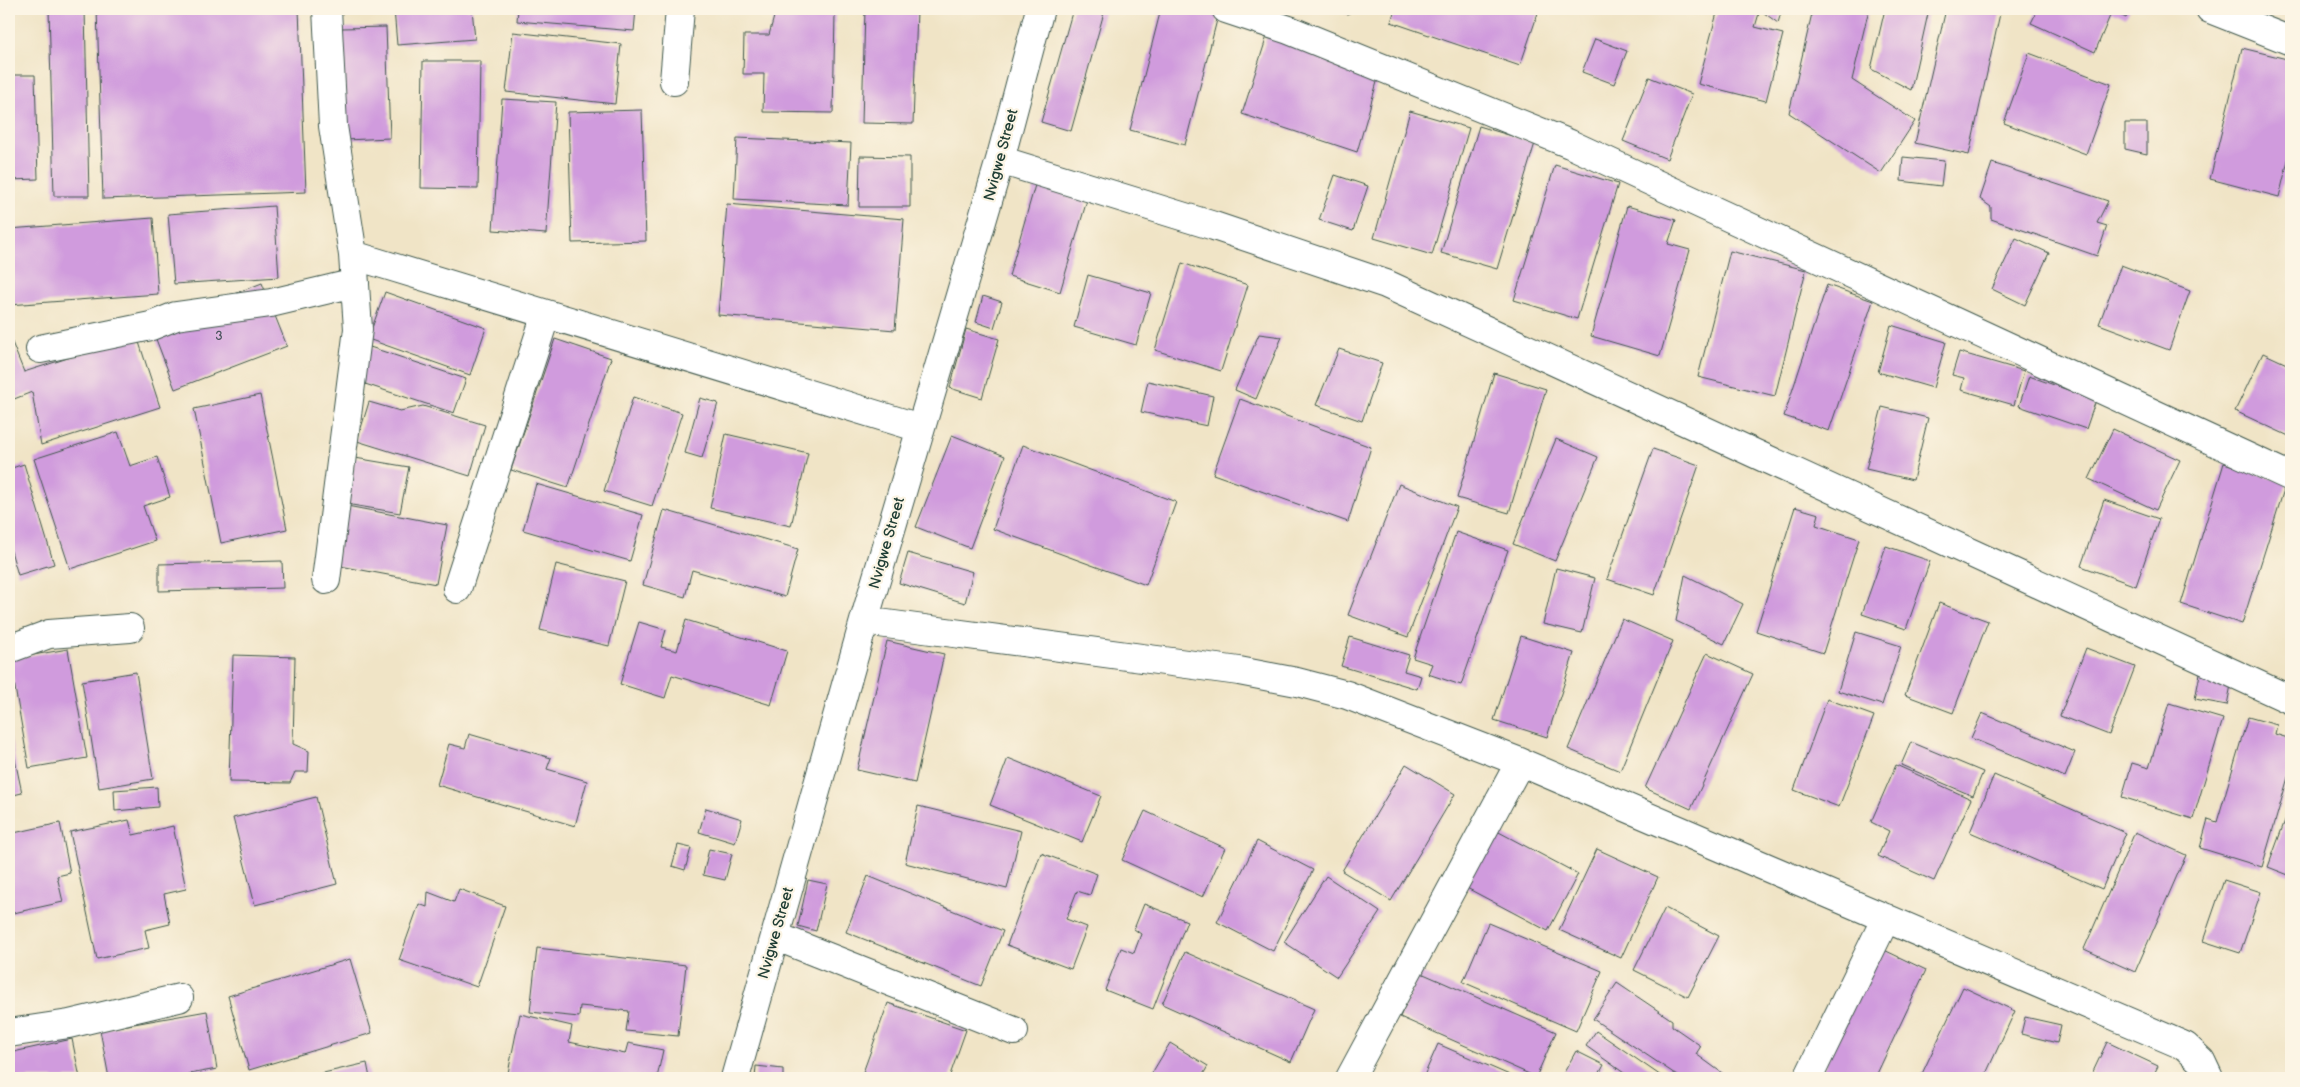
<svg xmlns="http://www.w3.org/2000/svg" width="2300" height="1087" font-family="'Balsamiq Sans',sans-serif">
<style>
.building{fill:#d09bdd}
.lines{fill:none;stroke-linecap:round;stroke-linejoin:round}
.minor-casing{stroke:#3e564a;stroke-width:30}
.minor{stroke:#fff;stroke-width:28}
.labels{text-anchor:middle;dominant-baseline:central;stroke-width:4.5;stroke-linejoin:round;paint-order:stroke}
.number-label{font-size:12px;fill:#4b545e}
.street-label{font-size:15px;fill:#1f3d34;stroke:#fcf5e5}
</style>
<rect width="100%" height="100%" fill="#fcf5e5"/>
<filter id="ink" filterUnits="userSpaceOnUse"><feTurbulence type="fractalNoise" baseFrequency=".02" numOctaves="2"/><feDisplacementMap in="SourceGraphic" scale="10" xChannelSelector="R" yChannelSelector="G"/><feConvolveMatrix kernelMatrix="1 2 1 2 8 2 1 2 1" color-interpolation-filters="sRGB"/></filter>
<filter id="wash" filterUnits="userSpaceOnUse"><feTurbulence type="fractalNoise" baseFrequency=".0096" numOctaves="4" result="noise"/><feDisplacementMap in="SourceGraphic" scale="20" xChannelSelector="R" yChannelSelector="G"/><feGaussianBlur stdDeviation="1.12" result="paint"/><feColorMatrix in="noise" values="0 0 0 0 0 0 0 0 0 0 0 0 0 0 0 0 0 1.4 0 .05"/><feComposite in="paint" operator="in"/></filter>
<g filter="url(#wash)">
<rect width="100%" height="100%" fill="#f0e4c6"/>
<g id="blocks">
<!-- building -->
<path class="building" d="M49,9H85L89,196H54Z
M97,9H299L306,192L103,199Z
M394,9H472L475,39L397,45Z
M518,9H636L634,31L517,21Z
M865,9L917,10L913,124L862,123Z
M1073,9H1105L1071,131L1041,122Z
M1161,9H1207L1219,12L1185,145L1130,130Z
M1329,9H1358L1347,14Z
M1395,9H1535L1539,10L1520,66L1391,22Z
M1718,9H1782L1778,23L1760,10L1755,27L1783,34L1766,101L1698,84Z
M1813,9H1869L1852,80L1915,121L1881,173L1789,113Z
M1885,9H1929L1911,90L1871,69Z
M1946,9H2001L1969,155L1915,143Z
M2038,9H2130L2126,18L2112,11L2095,52L2031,23Z
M775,13L835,14L833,113L763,112L764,74H743L744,35H769Z
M386,27L390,138L345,140L342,28Z
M513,32L621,44L615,104L506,92Z
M1268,33L1379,75L1357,152L1242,114Z
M1595,39L1627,51L1614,84L1582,72Z
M2242,48L2291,60V148L2279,197L2210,179Z
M2029,53L2111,84L2086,154L2004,123Z
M423,61H480L478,189L421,188Z
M9,75H35L38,179L9,180Z
M1649,77L1692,94L1667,159L1623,141Z
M502,99L556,102L546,234L493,230Z
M642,110L646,241L572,243L568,112Z
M1410,111L1469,128L1432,255L1374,238Z
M2125,123H2147V154L2125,149Z
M1479,126L1535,143L1497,269L1441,253Z
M737,138L851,143L848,205L734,199Z
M860,156L910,157V207H859Z
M1903,157L1944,161L1941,186L1901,181Z
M1992,163L2108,201L2097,223L2107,226L2097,256L1991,219V207L1980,199Z
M1555,165L1618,184L1577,319L1514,300Z
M1335,175L1368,186L1353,231L1319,220Z
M1035,185L1087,200L1060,292L1009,276Z
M727,204L904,219L895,330L718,315Z
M274,206L279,277L174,284L168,214Z
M1627,206L1676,220L1668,244L1690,250L1660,356L1591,336Z
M153,218L158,294L9,305V229Z
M2016,238L2049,253L2025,305L1992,289Z
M1730,251L1806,270L1775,396L1698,377Z
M1182,263L1248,285L1221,371L1155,350Z
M2121,265L2190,291L2169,350L2099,324Z
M1088,275L1151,293L1136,345L1074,327Z
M262,283L287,346L175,389L151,326Z
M1827,285L1873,301L1829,431L1784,416Z
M385,292L486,328L470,375L368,339Z
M983,296L1002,302L994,328L976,322Z
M1891,325L1946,342L1933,388L1878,372Z
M966,329L999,339L982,398L950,388Z
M1259,334L1282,337L1256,399L1235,390Z
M9,335L24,372L137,336L160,407L41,445L32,392L9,401Z
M555,339L611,358L568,488L511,470Z
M370,347L466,379L454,413L359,382Z
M1339,349L1382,363L1362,421L1316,405Z
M1959,352L2024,371L2014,405L1961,390L1964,378L1952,375Z
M2263,353L2291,366V437L2235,411Z
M1494,373L1546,389L1509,513L1457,498Z
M2029,376L2096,400L2086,429L2019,406Z
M1148,381L1213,396L1207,426L1141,412Z
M260,395L287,529L221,543L194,409Z
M633,397L682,413L652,506L604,491Z
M700,398L718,403L702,458L685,453Z
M1240,399L1371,447L1348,522L1213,474Z
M369,402L400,411L423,406L485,425L470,476L357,441Z
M1882,407L1928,418L1913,480L1866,469Z
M2113,429L2180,460L2156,510L2089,479Z
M118,432L130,466L157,457L170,497L143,506L155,541L70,569L34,459Z
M726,434L808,453L791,526L710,508Z
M952,435L1005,456L970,548L916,527Z
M1556,439L1598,457L1555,561L1513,544Z
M1023,445L1176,502L1146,585L993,529Z
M1653,449L1699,465L1654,595L1607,579Z
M355,458L409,467L400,513L346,504Z
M2224,463L2286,483L2242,624L2181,604Z
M24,464L54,564L18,575L11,551H9V469Z
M536,484L643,515L630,561L523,530Z
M1399,484L1457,507L1408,637L1348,615Z
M2104,500L2159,519L2136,586L2081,566Z
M347,506L447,525L436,584L335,565Z
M1795,507L1819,514L1816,525L1859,539L1823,653L1756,631Z
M664,510L798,549L785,597L692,570L685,597L643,585Z
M1456,532L1508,550L1461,685L1428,674L1432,664L1413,658Z
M1886,546L1930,561L1906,629L1862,614Z
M908,553L973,572L965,603L899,583Z
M282,561L283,588L159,591V564Z
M556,564L625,581L609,646L540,630Z
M1556,568L1595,578L1582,633L1543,624Z
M1685,575L1743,604L1724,644L1676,621Z
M1939,603L1988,621L1953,713L1905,695Z
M1622,619L1673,641L1620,771L1568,749Z
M686,620L787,651L771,705L672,675L665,698L620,684L639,622L666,630L661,647L677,651Z
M1856,632L1901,646L1882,705L1838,691Z
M1521,636L1574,653L1547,737L1494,720Z
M1350,637L1409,655L1404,671L1421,676L1417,689L1341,666Z
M887,641L944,654L915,783L857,770Z
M2086,648L2135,667L2109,735L2060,716Z
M68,649L87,758L29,768L10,659Z
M1707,653L1753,674L1691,809L1645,788Z
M233,655L295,657L293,744L309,751L308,772H295L290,783L229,782Z
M136,672L153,779L99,788L82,681Z
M2200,674L2232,680L2227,705L2195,699Z
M1827,699L1874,716L1839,807L1794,790Z
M2169,703L2223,719L2193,819L2122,797L2132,763L2149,768Z
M1982,713L2075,752L2065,777L1971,738Z
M2248,717L2277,725L2275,734L2291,739V767L2262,867L2200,848L2208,819L2217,822Z
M9,731L22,793L9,796Z
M469,734L551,758L547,769L587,781L575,826L437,785L449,744L465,748Z
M1911,742L1983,772L1973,796L1901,765Z
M1008,758L1101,796L1082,842L990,805Z
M1406,764L1455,794L1391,901L1342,871Z
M1896,765L1971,799L1934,881L1878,856L1889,831L1871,822Z
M1994,775L2126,833L2102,889L1970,832Z
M157,787L158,807L115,811L114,790Z
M316,797L337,884L255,905L233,818Z
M2291,804V876L2268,867Z
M918,806L1021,831L1007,889L905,863Z
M706,808L742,819L735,843L699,832Z
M1145,811L1225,848L1203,897L1122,860Z
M129,820L133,835L173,826L186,889L164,894L170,924L145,930L149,948L97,959L70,832Z
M60,823L70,873L57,876L63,902L9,914V834Z
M1495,830L1578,874L1548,931L1465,887Z
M2135,832L2186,855L2135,972L2084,949Z
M1257,841L1313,870L1273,951L1217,922Z
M678,845L691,848L685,870L672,866Z
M709,849L732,854L725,880L703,875Z
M1597,849L1658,877L1621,958L1559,930Z
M1041,853L1097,874L1090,895L1077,891L1066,919L1087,927L1071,969L1007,945Z
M868,876L1003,931L981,986L846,932Z
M1326,876L1380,912L1337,977L1284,942Z
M808,880L827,884L816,931L798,926Z
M2224,880L2261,892L2240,953L2203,941Z
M459,889L505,906L477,987L399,960L419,904L427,907L428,892L454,902Z
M1144,904L1187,921L1153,1009L1105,990L1121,948L1134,953L1141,934L1134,929Z
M1665,908L1719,936L1688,997L1634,970Z
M1488,923L1602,971L1576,1031L1463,982Z
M537,948L686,965L678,1036L626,1031L629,1011L580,1006L579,1017L530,1012Z
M1880,948L1926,970L1875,1078H1824L1820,1076Z
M1185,952L1314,1009L1291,1062L1162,1004Z
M350,959L372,1033L249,1070L228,996Z
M1419,972L1556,1032L1536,1077L1400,1017Z
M1617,983L1672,1020V1026L1701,1046L1696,1054L1729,1078H1681L1593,1019Z
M1963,987L2015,1011L1984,1078H1920Z
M888,1003L966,1030L949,1078H861Z
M207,1011L217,1069L167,1078H109L100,1030Z
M520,1014L572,1026L569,1042L625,1054L628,1043L663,1050L657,1078H507Z
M2025,1017L2061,1025L2057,1043L2021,1034Z
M1596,1031L1664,1078H1631L1586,1046Z
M72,1039L80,1078H9V1053Z
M2107,1042L2158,1066L2152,1078H2090Z
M1170,1043L1208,1066L1201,1078H1149Z
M1438,1044L1514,1077L1513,1078H1423Z
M1576,1051L1604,1065L1597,1078H1561Z
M367,1063L370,1078H320L319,1074Z
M756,1066L783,1069V1078H755Z"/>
</g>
</g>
<g filter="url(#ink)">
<use href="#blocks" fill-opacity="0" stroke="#3e564a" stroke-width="1"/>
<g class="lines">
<defs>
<path id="minor" d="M1226,9L1289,30L1570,144L2291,477
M2210,9L2291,41
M674,81L680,9
M1000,160L1214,226L1386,284L2291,700
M353,255L920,428
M40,349L151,326L176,316L271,303L355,283
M326,580L358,329L353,255L333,126L327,9
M457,589L546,314
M864,621L1239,671L1297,682L1347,695L1520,762L2185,1046L2201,1061L2209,1078
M9,649L49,634L130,628
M775,936L1014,1031
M9,1033L69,1024L179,998
M735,1078L864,621L1000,160L1040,9
M1350,1078L1520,762
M1808,1078L1886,918"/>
</defs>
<!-- minor casing -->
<use href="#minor" class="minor-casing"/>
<!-- minor -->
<use href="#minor" class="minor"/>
</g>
</g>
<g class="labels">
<!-- number labels -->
<g class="number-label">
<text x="219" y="336">3</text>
</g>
<!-- street labels -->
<g class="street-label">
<text transform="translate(1001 155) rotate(-75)">Nvigwe Street</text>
<text transform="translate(887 543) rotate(-74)">Nvigwe Street</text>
<text transform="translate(776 933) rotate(-74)">Nvigwe Street</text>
</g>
</g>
<!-- margin -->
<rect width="2300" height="1087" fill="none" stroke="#fcf5e5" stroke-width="30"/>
</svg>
